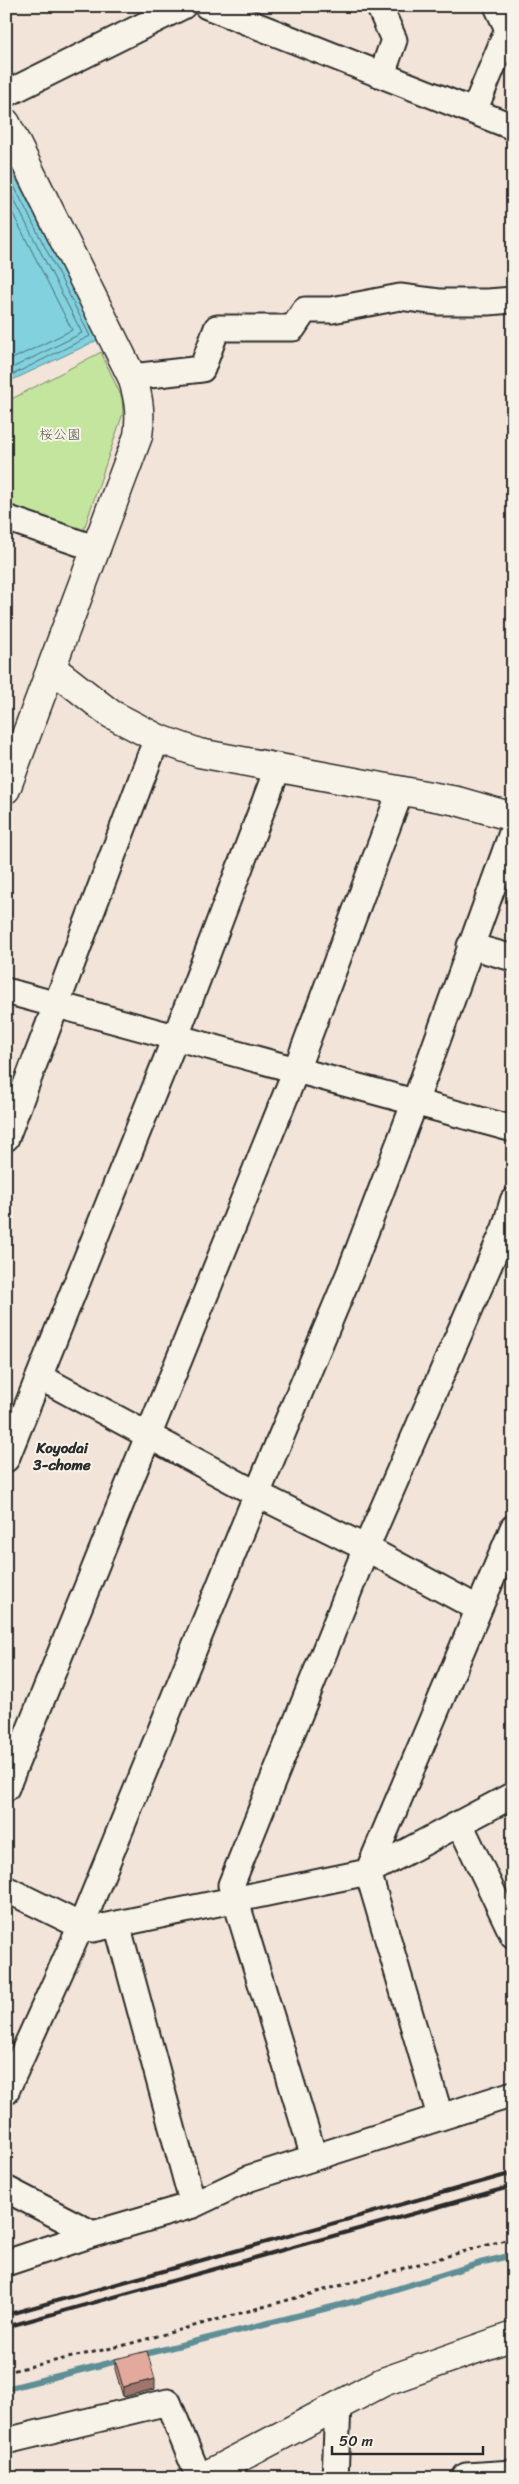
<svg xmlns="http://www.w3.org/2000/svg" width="519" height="2484" font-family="Sriracha,'Klee One',sans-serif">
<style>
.green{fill:#c3e59e;stroke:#778864}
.water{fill:#81d1de;stroke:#5f8f96}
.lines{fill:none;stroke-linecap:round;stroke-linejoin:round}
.shore{stroke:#4d6d73;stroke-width:1}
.stream{stroke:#5f8f96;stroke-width:6}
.minor-casing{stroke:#2b2b2b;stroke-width:29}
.tertiary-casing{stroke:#2b2b2b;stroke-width:31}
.path{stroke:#2b2b2b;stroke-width:3;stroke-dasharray:4 4;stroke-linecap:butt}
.minor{stroke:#f7f3e8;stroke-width:25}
.tertiary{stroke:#f7f3e8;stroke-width:28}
.rail{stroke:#2b2b2b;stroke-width:4}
.wall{fill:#c29186;stroke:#2b2b2b}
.shaded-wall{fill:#9e766d;stroke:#2b2b2b}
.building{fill:#e2a99c;stroke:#2b2b2b}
.labels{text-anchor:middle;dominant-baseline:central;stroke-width:4;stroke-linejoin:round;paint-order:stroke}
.park-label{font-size:14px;fill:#515a48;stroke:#f7f3e8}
.neighbourhood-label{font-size:15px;font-weight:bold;fill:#2b2b2b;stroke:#f7f3e8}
</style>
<rect width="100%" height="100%" fill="#f3e4d9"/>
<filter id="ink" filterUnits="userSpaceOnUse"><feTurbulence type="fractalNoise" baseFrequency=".02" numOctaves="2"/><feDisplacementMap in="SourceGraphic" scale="10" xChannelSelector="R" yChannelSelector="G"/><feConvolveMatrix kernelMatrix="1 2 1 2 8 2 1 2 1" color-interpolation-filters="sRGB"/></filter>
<g filter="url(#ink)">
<!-- green -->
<path class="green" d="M101,352L122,398L123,413L83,532L6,506V402Z"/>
<!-- water -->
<path class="water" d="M6,159L98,340L6,383Z"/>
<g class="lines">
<!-- shore -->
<path class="shore" d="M6,170L90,336L6,378
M6,184L82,333L6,371
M6,200L72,330L6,362"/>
<!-- stream -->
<path class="stream" d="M141,2355L364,2299L480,2263L513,2255
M6,2389L121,2360"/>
<defs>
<path id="minor" d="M207,6L513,127
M379,6L394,40L382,74
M6,94L183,6
M474,111L508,29L497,6
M132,377L202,369L217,328H293L305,310H332L400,297L439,302H488L513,300
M6,518L97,549
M470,946L513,958
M6,991L513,1129
M6,1138L157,738
M40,1377L257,1494L366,1548L479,1609
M6,1459L176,1036L278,767
M6,1788L296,1070L401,790
M460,1824L513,1935
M6,1889L81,1926L93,1929L117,1924L368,1872L513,1795
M117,1924L193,2205
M6,2091L81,1926L257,1494L350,1272L415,1102L513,830
M440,2116L368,1872L513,1528
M314,2157L231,1885L366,1548L505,1228L513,1201
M6,2189L93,2234
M6,2263L93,2234L193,2205L250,2178L513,2094
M6,2441L168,2402L199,2478
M466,2476L513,2473
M335,2478L338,2405"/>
<path id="tertiary" d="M6,123L132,377C139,398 141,414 138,436L6,789
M52,668L111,714L157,738L199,753L457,801L513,817
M201,2478L383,2382L513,2336"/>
</defs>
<!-- minor casing -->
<use href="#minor" class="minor-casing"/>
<!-- tertiary casing -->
<use href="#tertiary" class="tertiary-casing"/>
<!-- path -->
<path class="path" d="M6,2372L125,2345L513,2238"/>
<!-- minor -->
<use href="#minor" class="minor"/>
<!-- tertiary -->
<use href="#tertiary" class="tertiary"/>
<!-- rail -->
<path class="rail" d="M6,2315L513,2173
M6,2327L513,2186"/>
</g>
<!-- wall -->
<path class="wall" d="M115,2359L155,2389L123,2397L115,2369Z"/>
<!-- shaded-wall -->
<path class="shaded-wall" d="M155,2379V2389L123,2397V2387Z"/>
<!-- building -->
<path class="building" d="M147,2351L155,2379L123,2387L115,2359Z"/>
</g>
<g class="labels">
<!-- park labels -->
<g class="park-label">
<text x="60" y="434">桜公園</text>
</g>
<!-- neighbourhood labels -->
<g class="neighbourhood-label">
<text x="62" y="1448">Koyodai<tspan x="62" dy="17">3-chome</tspan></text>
</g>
</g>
<!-- margin -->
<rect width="519" height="2484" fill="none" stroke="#f7f3e8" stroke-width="25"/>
<rect x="12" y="12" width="494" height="2459" fill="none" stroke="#2b2b2b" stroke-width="2" filter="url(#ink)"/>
<!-- scale -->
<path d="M332 2446v8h151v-8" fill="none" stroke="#2b2b2b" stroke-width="2.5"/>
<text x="339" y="2446" font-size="15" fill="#2b2b2b" stroke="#f7f3e8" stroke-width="4" paint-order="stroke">50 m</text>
</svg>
